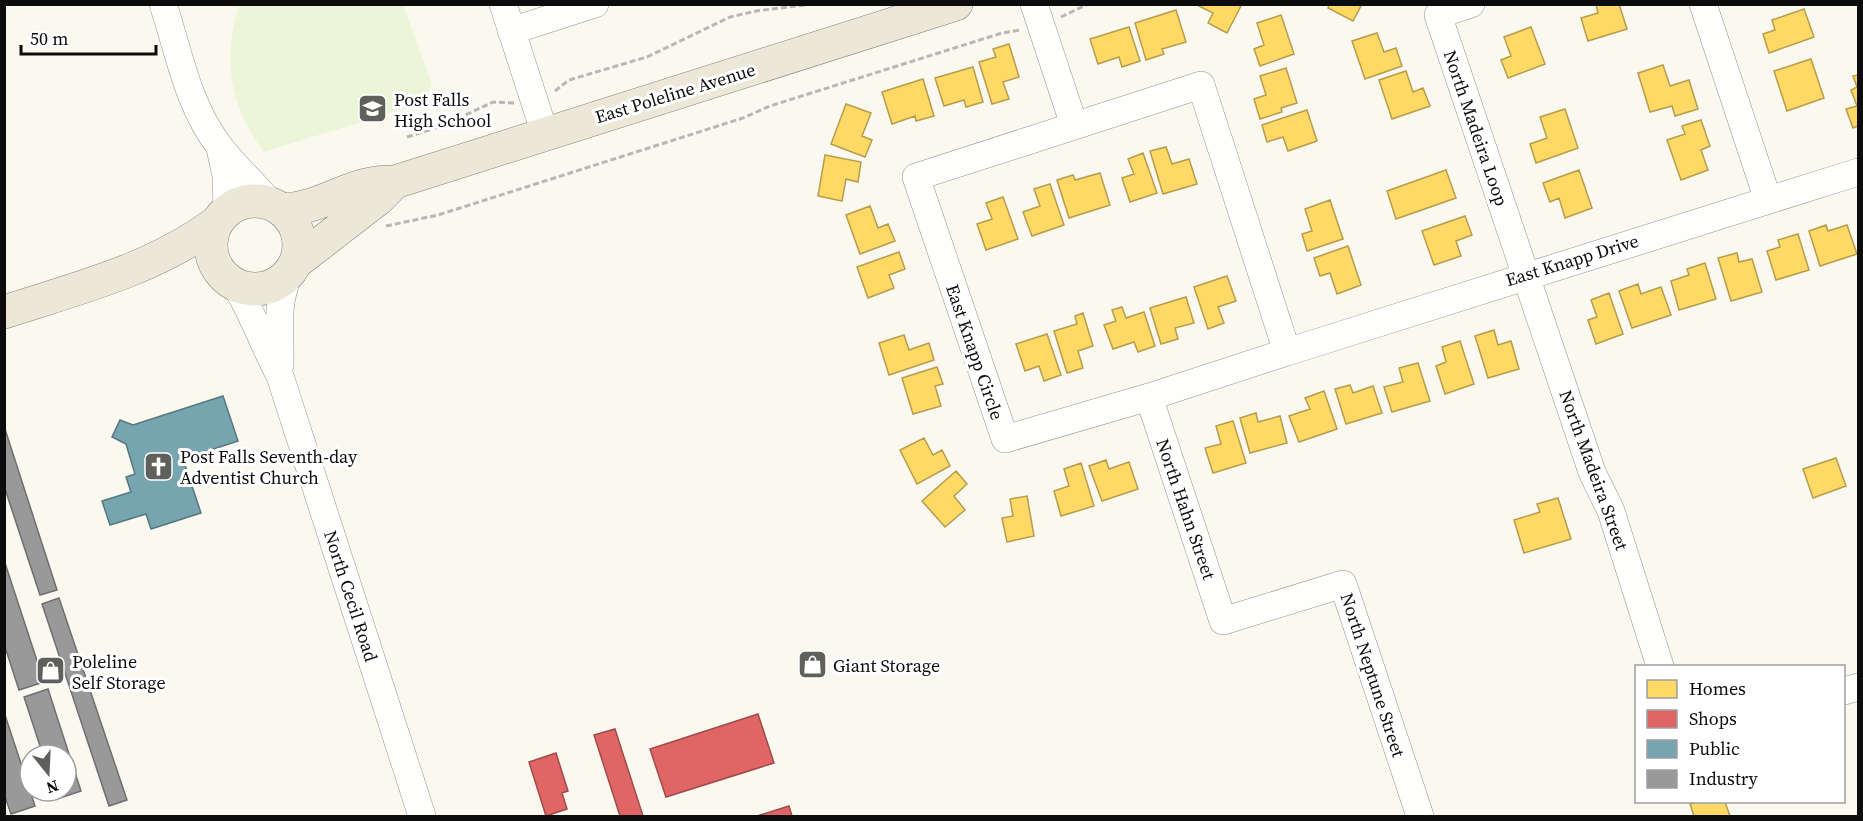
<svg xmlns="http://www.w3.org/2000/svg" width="1863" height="821" font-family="'Source Serif 4',serif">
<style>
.pitch{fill:#ecf5d7}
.homes{fill:#ffd966;stroke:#b69c4b;stroke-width:1.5}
.shops{fill:#e06666;stroke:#a04b4b;stroke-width:1.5}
.public{fill:#76a5af;stroke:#56777e;stroke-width:1.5}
.industry{fill:#999;stroke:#6f6f6f;stroke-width:1.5}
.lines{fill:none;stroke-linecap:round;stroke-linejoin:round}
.minor-casing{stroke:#93928e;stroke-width:28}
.major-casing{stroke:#80807c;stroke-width:34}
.path{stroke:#b7b7b5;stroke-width:3;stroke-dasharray:6 3;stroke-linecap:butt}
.minor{stroke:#fefefd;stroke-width:27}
.major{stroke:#ece7d6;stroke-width:33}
.labels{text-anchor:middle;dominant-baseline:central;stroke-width:6;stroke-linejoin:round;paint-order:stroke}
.street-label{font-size:18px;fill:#0c0c0c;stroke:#fff}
.poi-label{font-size:18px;fill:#0c0c0c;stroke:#fff;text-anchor:start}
</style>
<rect width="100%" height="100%" fill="#faf8ef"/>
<!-- pitch -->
<path class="pitch" d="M240,4L403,5L432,84L425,102L264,152C230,107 221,58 240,4Z"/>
<!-- homes -->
<path class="homes" d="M1242,4L1227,33L1208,23L1213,13L1197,5Z
M1330,4H1362L1353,21L1328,8Z
M1596,4H1619L1627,29L1588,41L1581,18L1598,13Z
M1804,9L1814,37L1769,53L1763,34L1775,30L1772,20Z
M1176,10L1186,42L1162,49L1164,54L1146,60L1135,23Z
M1281,15L1294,54L1260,66L1254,49L1264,45L1257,23Z
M1129,27L1140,61L1122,67L1119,57L1098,64L1090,39Z
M1531,27L1545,64L1508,78L1501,60L1511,56L1504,37Z
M1377,33L1384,52L1396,48L1402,66L1365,79L1352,41Z
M1009,44L1019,77L1003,82L1009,99L992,104L979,62L996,57L993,49Z
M1811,59L1824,98L1787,111L1774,71Z
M1663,65L1670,86L1689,80L1698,109L1675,116L1672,106L1650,112L1638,73Z
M973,67L983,102L966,107L964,100L944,106L935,78Z
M1286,68L1297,103L1281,108L1282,112L1260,119L1254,99L1266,95L1260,76Z
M1406,71L1413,92L1423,88L1430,106L1392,119L1379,80Z
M1858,75V126L1853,128L1846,109L1857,106L1851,90L1857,87L1853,76Z
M923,79L934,116L916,121L915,116L892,124L882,92Z
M846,104L871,113L862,136L872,140L865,157L831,144Z
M1565,109L1578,148L1536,163L1530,144L1547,138L1540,117Z
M1307,110L1317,141L1288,151L1283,137L1267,142L1262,125Z
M1701,120L1710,146L1701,150L1708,170L1681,180L1667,140L1685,134L1682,126Z
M1166,147L1172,164L1189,159L1197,184L1163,194L1150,151Z
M1143,153L1157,193L1130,202L1122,178L1134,174L1128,159Z
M825,155L861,162L858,182L846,179L842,201L818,196Z
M1446,170L1456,198L1396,219L1387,191Z
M1579,170L1592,208L1565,218L1559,198L1550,202L1543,183Z
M1100,173L1110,205L1069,218L1057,180L1073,175L1075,180Z
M1050,184L1064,225L1032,236L1023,212L1040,206L1034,189Z
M1003,197L1018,239L986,250L977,224L992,219L986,203Z
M1330,200L1343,239L1307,251L1302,234L1312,231L1305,209Z
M870,206L878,228L888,224L895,241L860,254L846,215Z
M1465,216L1472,235L1456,241L1461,256L1434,265L1422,231Z
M1826,225L1828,231L1847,225L1857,254L1820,266L1809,231Z
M1798,234L1809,270L1776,280L1767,251L1780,247L1778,240Z
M1348,246L1361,285L1337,294L1330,273L1320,276L1314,258Z
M899,252L905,269L889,275L894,288L868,298L857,267Z
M1737,253L1739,262L1752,259L1762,292L1731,301L1718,258Z
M1705,263L1716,299L1679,310L1671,281L1689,275L1687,269Z
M1227,276L1236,301L1218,307L1224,323L1208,329L1194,287Z
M1638,284L1641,294L1661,287L1671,315L1632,328L1619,291Z
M1609,293L1623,334L1596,344L1588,320L1597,317L1591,300Z
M1186,297L1194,323L1175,328L1178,339L1161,344L1150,308Z
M1122,307L1126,318L1144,312L1155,346L1138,352L1134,342L1113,349L1104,325L1116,321L1112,310Z
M1083,313L1093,346L1078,351L1083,368L1067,373L1054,331L1077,324L1075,316Z
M1494,330L1498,345L1511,341L1519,369L1488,378L1475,336Z
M1047,334L1061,375L1044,381L1039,366L1025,371L1016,344Z
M904,335L909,350L929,343L934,360L889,375L879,343Z
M1460,341L1474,384L1445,394L1436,366L1446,362L1442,347Z
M1418,363L1430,401L1392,412L1384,387L1403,382L1399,368Z
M937,367L943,384L935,386L941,406L913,414L902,378Z
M1350,385L1353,393L1373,386L1382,413L1346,424L1335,389Z
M1324,391L1337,429L1299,442L1289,416L1310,409L1305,398Z
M1256,413L1258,422L1280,416L1287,443L1250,453L1240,418Z
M1233,421L1246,463L1213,473L1205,448L1221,444L1216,426Z
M924,438L933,455L942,450L950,466L917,484L900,450Z
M1836,458L1846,486L1813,498L1803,469Z
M1106,460L1109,469L1129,462L1138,489L1102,501L1089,466Z
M1081,463L1094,506L1061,516L1054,491L1069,486L1064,469Z
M956,471L967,484L954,496L965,510L945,527L922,501Z
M1027,496L1034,536L1007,542L1002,518L1013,516L1010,499Z
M1558,498L1571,539L1524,553L1514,520L1540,512L1537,504Z
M1697,802H1725L1730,816H1694L1690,804Z"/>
<!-- shops -->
<path class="shops" d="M758,714L774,763L666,797L650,749Z
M615,729L643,816H620L594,735Z
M556,753L568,791L562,793L567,809L546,816L529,762Z
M789,806L792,816H757Z"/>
<!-- public -->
<path class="public" d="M223,396L238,441L183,459L201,513L151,529L146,514L110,525L102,501L131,492L126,477L135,474L126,444L112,437L120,420L133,425Z"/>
<!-- industry -->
<path class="industry" d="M4,426L57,590L40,595L4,486Z
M4,560L44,682L19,690L4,644Z
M59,598L127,800L109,806L42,604Z
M48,689L81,791L57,799L55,791H66V755H43L24,697Z
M4,712L35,806L11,814L4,794Z"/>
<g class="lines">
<defs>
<path id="minor" d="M163,4C179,53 188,106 220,147C235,167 254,183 270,203
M503,4L545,134
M1034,4L1074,125
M1471,4L1438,15L1592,472L1611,511L1660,666
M1703,4L1768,200
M511,31L595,4
M1201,85L1287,352L1149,397L1005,439L916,177Z
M220,148L226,176L227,211
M235,284C253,314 264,346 280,376L422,816
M1287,352L1858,172
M280,365C281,328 275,313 288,275
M1149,397L1223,621L1343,584L1420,816
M1844,691L1858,687"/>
<path id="major" d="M211 245a44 44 0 1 1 88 0a44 44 0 1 1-88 0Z
M283,210C326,208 351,180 395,182L956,4
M295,263L378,199L395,182
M4,312C78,288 155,269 217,222"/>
</defs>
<!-- minor casing -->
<use href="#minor" class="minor-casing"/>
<!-- major casing -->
<use href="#major" class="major-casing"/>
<!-- path -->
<path class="path" d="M1061,17L1088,4
M555,91L569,80L647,57L730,17L756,11L812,4
M407,137L442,126L493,102L514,103
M386,226L438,215L743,118L770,106L1002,33L1021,30"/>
<!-- minor -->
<use href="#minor" class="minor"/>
<!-- major -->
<use href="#major" class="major"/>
</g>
<!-- icons -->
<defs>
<symbol id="school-square" viewBox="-11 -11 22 22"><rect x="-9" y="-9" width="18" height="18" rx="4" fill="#5f5f5b" stroke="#fff"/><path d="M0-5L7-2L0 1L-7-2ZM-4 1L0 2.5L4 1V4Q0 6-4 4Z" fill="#fff"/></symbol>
<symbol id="church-square" viewBox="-11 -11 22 22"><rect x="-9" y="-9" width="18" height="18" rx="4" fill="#5f5f5b" stroke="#fff"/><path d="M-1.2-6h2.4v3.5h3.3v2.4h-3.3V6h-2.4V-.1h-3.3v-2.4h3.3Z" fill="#fff"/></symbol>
<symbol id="shop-square" viewBox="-11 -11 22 22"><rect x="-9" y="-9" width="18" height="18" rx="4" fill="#5f5f5b" stroke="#fff"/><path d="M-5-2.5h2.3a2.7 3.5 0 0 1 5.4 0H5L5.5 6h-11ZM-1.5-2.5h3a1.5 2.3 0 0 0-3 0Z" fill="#fff"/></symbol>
</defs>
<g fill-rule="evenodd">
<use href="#school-square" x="356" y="92" width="33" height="33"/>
<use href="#church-square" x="142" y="450" width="33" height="33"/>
<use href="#shop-square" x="796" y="648" width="33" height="33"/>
<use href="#shop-square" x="34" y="654" width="33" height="33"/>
</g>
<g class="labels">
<!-- street labels -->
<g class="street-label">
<text transform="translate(675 93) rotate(-17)">East Poleline Avenue</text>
<text transform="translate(1476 128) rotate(71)">North Madeira Loop</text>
<text transform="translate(1572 260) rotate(-17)">East Knapp Drive</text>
<text transform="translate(975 352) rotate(71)">East Knapp Circle</text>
<text transform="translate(1594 470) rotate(70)">North Madeira Street</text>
<text transform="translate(1186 509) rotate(71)">North Hahn Street</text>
<text transform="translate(351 596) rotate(72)">North Cecil Road</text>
<text transform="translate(1373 675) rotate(72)">North Neptune Street</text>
</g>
<!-- poi labels -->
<g class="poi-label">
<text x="394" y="99">Post Falls<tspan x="394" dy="21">High School</tspan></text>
<text x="180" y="456">Post Falls Seventh-day<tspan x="180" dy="21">Adventist Church</tspan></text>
<text x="72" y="661">Poleline<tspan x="72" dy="21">Self Storage</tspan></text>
<text x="833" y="665">Giant Storage</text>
</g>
</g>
<!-- border -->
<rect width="1863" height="821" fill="none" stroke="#0c0c0c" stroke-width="12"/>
<!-- legend -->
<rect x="1635" y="665" width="210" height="138" fill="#ffffff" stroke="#9e9e9e" stroke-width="1.5"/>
<rect x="1647" y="680" width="30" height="18" fill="#ffd966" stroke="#9e9e9e" stroke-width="1.5"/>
<text x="1689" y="695" font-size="18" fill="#0c0c0c">Homes</text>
<rect x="1647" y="710" width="30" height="18" fill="#e06666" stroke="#9e9e9e" stroke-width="1.5"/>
<text x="1689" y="725" font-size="18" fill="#0c0c0c">Shops</text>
<rect x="1647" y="740" width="30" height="18" fill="#76a5af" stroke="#9e9e9e" stroke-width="1.5"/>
<text x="1689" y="755" font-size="18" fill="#0c0c0c">Public</text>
<rect x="1647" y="770" width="30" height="18" fill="#999999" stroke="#9e9e9e" stroke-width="1.5"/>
<text x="1689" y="785" font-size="18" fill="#0c0c0c">Industry</text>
<!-- north arrow -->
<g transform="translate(48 773) rotate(162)"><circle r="28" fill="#ffffff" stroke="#9e9e9e" stroke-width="1.5"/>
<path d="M0-4.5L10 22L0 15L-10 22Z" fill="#5f5f5b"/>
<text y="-9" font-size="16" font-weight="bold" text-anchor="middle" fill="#0c0c0c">N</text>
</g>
<!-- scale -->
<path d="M21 45v9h135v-9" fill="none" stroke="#0c0c0c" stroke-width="3"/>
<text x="30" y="45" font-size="18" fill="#0c0c0c" stroke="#ffffff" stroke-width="4.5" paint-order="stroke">50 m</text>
</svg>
